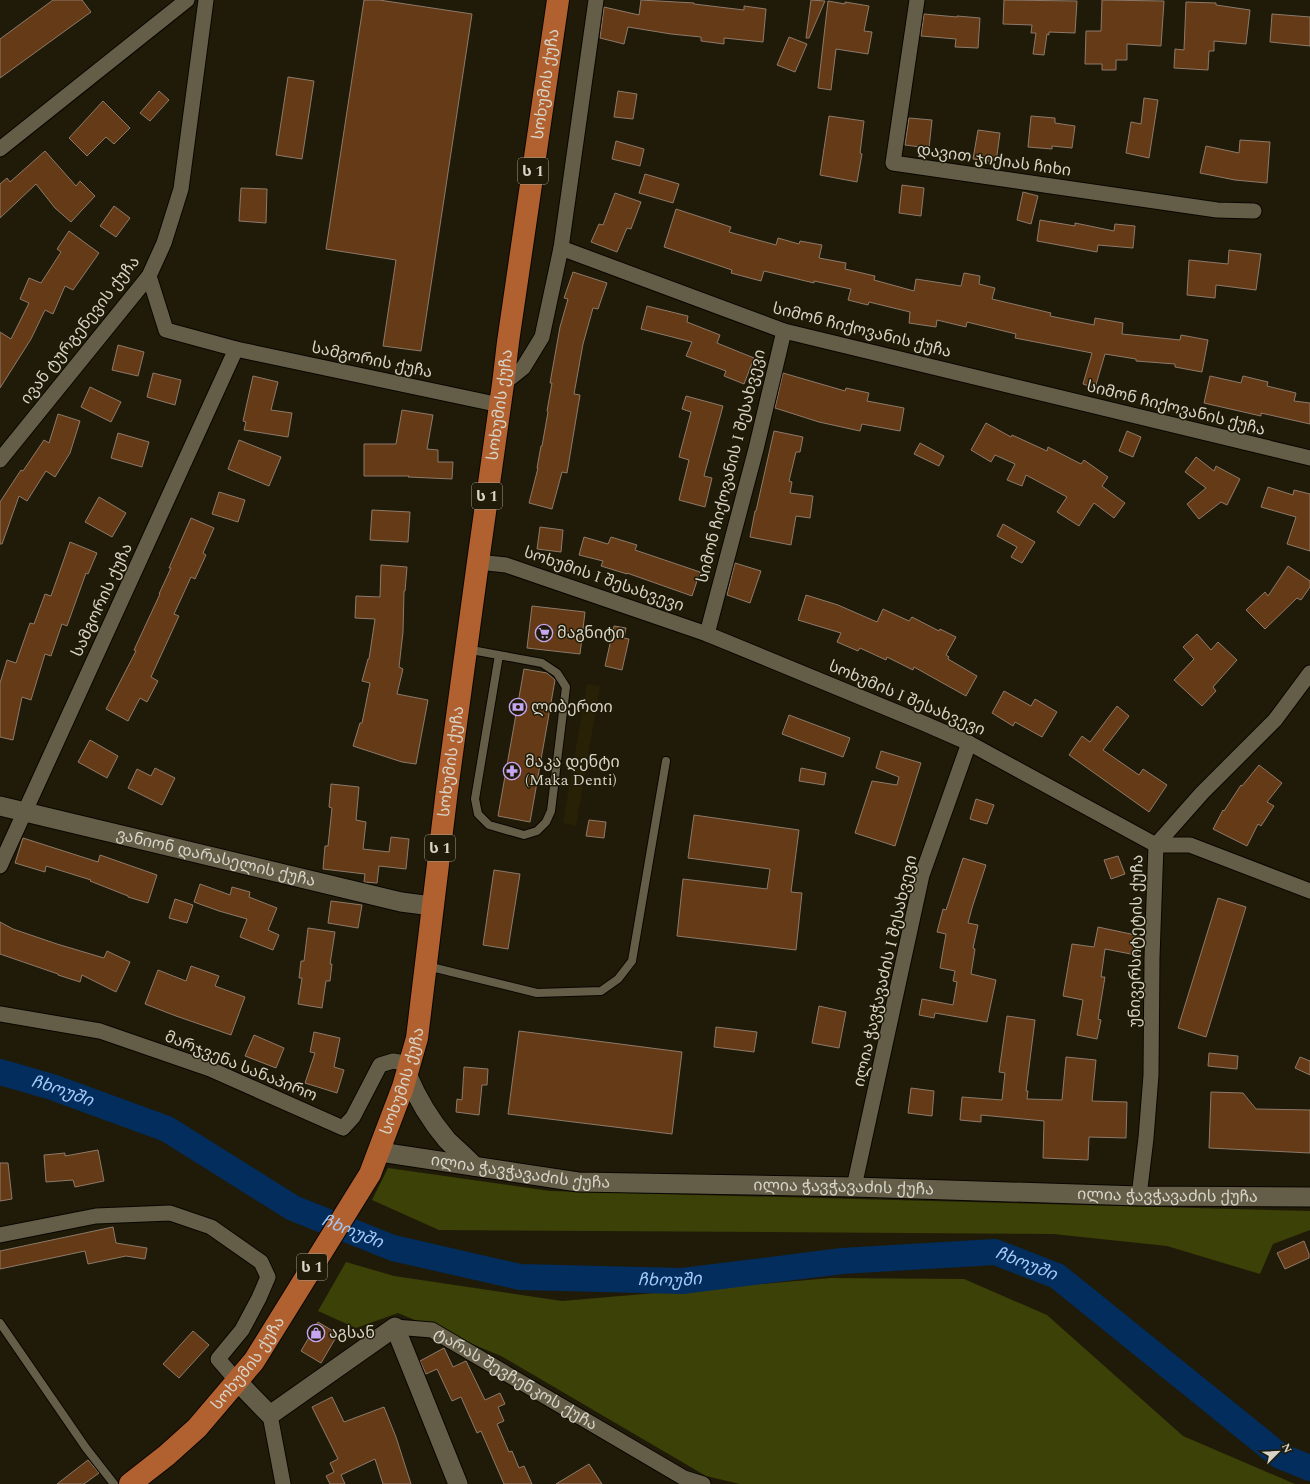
<svg xmlns="http://www.w3.org/2000/svg" width="1310" height="1484" font-family="Spectral,'Noto Sans Georgian',serif">
<style>
.built{fill:#282106}
.green{fill:#3c4107}
.lines{fill:none;stroke-linecap:round;stroke-linejoin:round}
.river{stroke:#022d5c;stroke-width:26}
.building{fill:#643b16;stroke:#8d796a}
.service-casing{stroke:#090600;stroke-width:10}
.minor-casing{stroke:#090600;stroke-width:17}
.tertiary-casing{stroke:#090600;stroke-width:21}
.trunk-casing{stroke:#090600;stroke-width:24}
.service{stroke:#645e49;stroke-width:8}
.minor{stroke:#645e49;stroke-width:15}
.tertiary{stroke:#645e49;stroke-width:19}
.trunk{stroke:#b16030;stroke-width:22}
.labels{text-anchor:middle;dominant-baseline:central;stroke-width:3;stroke-linejoin:round;paint-order:stroke}
.shield{fill:#201b08;stroke:#9f9c8e;stroke-width:1}
.shield-label{font-size:15px;font-weight:bold;fill:#d6d4c7}
.street-label{font-size:16px;fill:#d6d4c7;stroke:#201b08}
.poi-label{font-size:16px;fill:#d6d4c7;stroke:#201b08;text-anchor:start}
.water-label{font-size:17px;font-style:italic;fill:#a6caf8;stroke:#201b08}
</style>
<rect width="100%" height="100%" fill="#201b08"/>
<!-- built -->
<path class="built" d="M587,684L600,686L576,826L563,823Z"/>
<!-- green -->
<path class="green" d="M388,1168L550,1191L1310,1211V1230L1273,1244L1260,1274L1167,1246L1053,1234L439,1230L372,1200Z
M346,1262L394,1276L562,1301L831,1278L964,1279L1047,1315L1183,1436L1295,1484H740L706,1476L501,1356L398,1313L356,1328L318,1311Z"/>
<g class="lines">
<!-- river -->
<path class="river" id="s1" d="M0,1072L52,1087L167,1129L293,1208L393,1248L520,1277L682,1281L842,1261L995,1252L1057,1276L1280,1456L1310,1468"/>
</g>
<!-- building -->
<path class="building" d="M53,0H82L91,12L0,78V39Z
M364,0H379L472,14L421,351L383,346L396,260L326,249Z
M641,0L694,3V4L744,10V6L766,9L763,42L724,38V44L701,41V37L671,34L628,27L624,44L600,38L604,7L639,15Z
M811,0L825,1L809,38H806Z
M1004,0L1077,1L1075,33L1049,32V35L1047,34L1044,55L1033,54L1036,33H1031L1032,25L1003,24Z
M1102,0L1164,1L1161,46L1127,44V60H1116V70H1102V64H1085L1086,31H1101Z
M828,1L845,4V2L869,6L864,31L872,32L868,54L836,49L831,90L818,88Z
M1186,2L1216,3V5L1250,10L1246,44L1214,41V51H1209L1208,70L1174,68L1175,49L1184,50Z
M924,14L957,17V16L980,18L978,48L955,47L956,39L921,36Z
M1272,14L1310,17V46L1270,42Z
M789,37L807,44L795,72L777,65Z
M288,77L314,81L302,159L276,155Z
M159,91L169,100L150,121L140,113Z
M618,91L637,94L633,119L614,117Z
M1144,98L1158,100L1149,158L1126,153L1131,122L1141,124Z
M103,101L130,128L114,144L106,137L87,156L69,138Z
M829,116L864,121L860,153L862,154L857,182L820,175Z
M1031,116L1055,118V123L1075,126L1072,148L1052,146V149L1028,147Z
M909,118L932,120L929,148L905,145Z
M978,130L1000,133L996,162L973,159Z
M1240,140L1270,142L1267,183L1235,180L1200,173L1206,146L1239,153Z
M616,141L644,149L640,166L612,159Z
M45,151L76,186L80,181L95,196L71,222L55,208L36,184L0,218V184L7,178L10,182Z
M645,174L679,184L673,203L639,193Z
M902,185L924,188L921,216L899,213Z
M241,188L267,189L266,223L239,221Z
M1023,192L1038,196L1031,224L1017,220Z
M615,193L641,202L631,229L627,228L617,252L591,242L599,224L603,225Z
M114,206L130,218L116,237L100,226Z
M676,209L731,227L729,232L776,245L778,238L799,244L800,241L822,245L819,258L846,263L845,269L875,276L874,280L914,291L916,279L961,286L964,273L980,276L979,284L995,288L992,299L1051,313L1050,316L1094,325L1095,318L1123,323L1122,334L1180,340L1181,335L1208,340L1202,372L1175,367V364L1136,361V359L1105,354L1095,388L1083,384L1092,353L1015,338L1016,334L967,322L966,327L937,320L936,327L909,323L910,312L869,302L868,305L848,300L851,289L814,281V283L764,271L761,281L731,273L732,270L664,247Z
M1040,220L1075,226V223L1114,231L1115,224L1135,226L1133,248L1098,245L1097,252L1037,241Z
M69,231L99,253L73,290L65,286L53,314L45,310L31,339L0,388V332L11,339L29,303L20,299L29,278L41,283L61,252L57,249Z
M1229,250L1261,254L1256,290L1216,285L1215,298L1187,295L1189,260L1228,264Z
M573,272L607,283L598,309L593,308L583,344L574,394L580,395L567,473L562,472L552,509L529,503L538,468H537L541,446H542L548,412L547,411L552,383H550L560,327L568,299L564,298Z
M647,306L688,316L687,322L720,335L717,343L754,358L744,384L724,376L726,371L686,356L692,342L641,329Z
M118,345L144,352L138,376L112,370Z
M153,373L181,380L175,405L147,397Z
M783,373L845,391L846,388L869,393L867,401L904,408L900,431L862,424L860,431L819,422L775,408Z
M253,376L278,382L271,410L292,413L288,437L244,430L246,422L243,421Z
M1210,376L1241,383L1243,376L1268,382L1267,386L1296,393L1294,401L1310,403V424L1261,413V416L1204,403Z
M90,387L121,402L111,422L81,407Z
M686,396L723,406L704,476L712,478L705,507L679,500L689,460L679,457L691,412L682,409Z
M402,410L433,415L427,449L438,450V462H453L452,479L408,477L409,476H364V444H396Z
M58,414L80,421L70,453L55,477L46,471L27,501L19,496L2,544H0V502L21,470L23,471L44,440L49,443Z
M986,423L1011,437L1012,435L1047,451L1048,447L1081,464L1084,460L1108,477L1102,486L1125,503L1114,518L1094,503L1079,526L1057,512L1067,497L1026,475L1022,486L1007,480L1015,464L995,455L991,462L971,450Z
M774,431L803,437L800,452H796L789,481L792,482L790,493L813,496L810,518L796,516L791,545L750,537L755,511H756Z
M1127,431L1141,437L1133,457L1119,451Z
M118,433L149,442L142,467L111,458Z
M239,440L281,457L269,486L228,469Z
M920,443L944,456L939,466L914,454Z
M1196,457L1214,471L1216,466L1240,479L1227,505L1221,502L1199,519L1187,504L1206,488L1185,472Z
M1268,487L1293,495L1294,490L1310,494V551L1287,544L1296,517L1261,507Z
M219,492L245,500L238,522L212,514Z
M99,497L126,513L112,537L85,522Z
M372,510L410,512L408,542L370,540Z
M191,518L214,528L203,553L206,555L195,579L191,577L174,614L179,616L151,677L158,681L147,702L140,698L128,721L106,709L136,651L134,650L160,594H159L171,568H169Z
M1003,524L1035,542L1022,563L1011,557L1017,547L997,536Z
M540,527L563,530L561,552L537,549Z
M584,537L608,544L611,537L637,545L635,550L700,572L692,596L627,573V574L601,566L603,561L579,555Z
M70,542L97,553L88,574L86,573L67,626L62,624L51,656L45,654L31,700L22,697L13,740L0,737V683L7,660L16,663L30,623L34,624L45,594L51,596Z
M735,563L761,571L750,603L727,595Z
M381,565L407,567L405,591H404L403,632L399,667L403,669L397,694L428,700L416,764L402,762L353,746L360,723H362L370,683L362,681L368,659H369L375,619L355,618L356,596L380,597Z
M1288,566L1310,581V587L1301,600L1297,598L1265,629L1246,610L1265,592L1268,596Z
M806,595L838,605L877,622L883,609L909,621L912,617L939,631L940,629L956,637L946,655L949,657L948,659L977,676L966,696L914,667L913,670L887,657L886,660L860,648L858,651L837,642L841,633L798,620Z
M532,606L585,612L580,654L527,648Z
M614,626L626,628L624,638L629,639L622,670L605,666Z
M1197,634L1211,650L1218,642L1237,660L1213,687L1216,691L1202,706L1174,680L1194,659L1183,647Z
M524,669L547,673L555,680L530,822L498,816Z
M1004,691L1031,706L1035,699L1057,712L1042,737L1015,722L1013,726L992,713Z
M1117,706L1129,716L1103,750L1139,775L1143,769L1167,785L1149,812L1069,755L1082,736L1090,742Z
M789,715L850,738L843,757L782,734Z
M90,740L118,756L107,778L78,762Z
M881,751L921,763L895,846L855,833L872,781L897,785L899,777L876,768Z
M1259,765L1282,783L1267,802L1274,806L1261,826L1258,824L1247,846L1213,829L1223,810L1224,811L1241,785L1242,786Z
M155,768L175,778L162,805L128,788L137,769L151,776Z
M801,768L826,773L824,785L799,781Z
M331,784L359,787L356,820L366,822L363,849L389,852L391,837L409,839L406,869L379,866L377,883L364,882L365,874L323,869L325,846H328L332,808L329,807Z
M976,799L994,805L987,824L970,819Z
M694,815L799,830L791,892L802,893L796,950L677,936L683,879L767,889L770,869L688,858Z
M589,820L606,822L604,838L586,836Z
M23,838L98,862L100,855L157,875L148,903L128,897V896L90,881L91,880L46,866L45,872L15,863Z
M1118,856L1125,874L1111,879L1104,860Z
M963,858L986,865L972,908L968,923L978,925L973,948L975,949L971,974L996,980L987,1022L935,1013L934,1018L919,1015L922,999L953,1005L957,982L953,981L955,971L940,968L946,934L937,932L943,909L946,910Z
M494,870L520,874L508,949L483,945Z
M200,884L230,895L232,887L250,892L249,897L277,908L268,930L279,935L273,950L240,937L247,919L219,911L194,902Z
M1218,898L1246,907L1206,1037L1178,1028Z
M175,899L193,905L187,923L169,918Z
M331,901L362,905L358,928L328,923Z
M0,922L13,929L57,944L104,958L107,951L130,962L116,992L82,975L80,982L58,975V974L0,954Z
M1098,927L1140,936L1136,955L1105,949L1101,977H1105L1098,1019L1101,1020L1097,1039L1077,1035L1083,1000L1063,996L1072,944L1094,947Z
M308,928L335,932L330,964H332L330,981H326L322,1008L298,1004L302,978H299L301,961H304Z
M191,966L219,976L215,986L245,997L231,1035L176,1016L145,1004L158,970L186,981Z
M819,1006L846,1012L839,1048L812,1043Z
M1007,1016L1035,1020L1026,1091H1028L1027,1099L1062,1100L1066,1057L1096,1060L1092,1101L1127,1102L1126,1138L1089,1137L1088,1160L1043,1158L1044,1121L981,1115V1122L960,1120L962,1097L1002,1100L1005,1073L999,1072Z
M716,1027L757,1032L754,1052L714,1047Z
M519,1031L682,1052L672,1134L508,1114Z
M314,1032L340,1038L334,1067L344,1070L337,1093L305,1083L315,1053L310,1052Z
M254,1035L284,1048L276,1068L245,1056Z
M1209,1053L1238,1056L1237,1069L1208,1066Z
M1300,1057L1310,1061V1075L1295,1068Z
M464,1067L488,1069L487,1085H482L479,1115L456,1112L457,1099L462,1100Z
M911,1088L934,1091L932,1116L908,1113Z
M1211,1092L1243,1093L1256,1109L1310,1110V1153L1209,1148Z
M98,1150L104,1181L75,1187L73,1180L46,1182L44,1155L65,1153V1156Z
M0,1163H8L12,1199L0,1201Z
M113,1227L116,1243L147,1248L145,1259L126,1256L88,1264L85,1251L0,1269V1251Z
M1304,1241L1309,1254V1258L1285,1269L1277,1253Z
M318,1322L338,1334L321,1363L301,1351Z
M193,1331L209,1345L179,1378L163,1364Z
M444,1348L453,1367L466,1361L485,1400L500,1393L505,1404L498,1407L504,1421L497,1424L509,1452L512,1451L519,1468L524,1466L532,1484H504L481,1431L477,1433L461,1397L452,1401L437,1369L426,1374L420,1361Z
M332,1397L344,1422L384,1407L396,1437L411,1484H383L375,1459L341,1475L345,1484H330L326,1476L334,1472L330,1463L338,1459L312,1407Z
M88,1460L99,1473L84,1484H57Z
M589,1464L602,1484H556Z"/>
<g class="lines">
<defs>
<path id="service" d="M466,649L542,663L557,673L566,687L551,811L546,822L537,831L524,835L489,825L478,814L475,799L499,655
M427,966L537,993L601,991L618,979L632,961L666,761
M0,1323L86,1448L114,1484"/>
<g id="minor">
<path d="M917,0L893,163L1217,210L1254,211"/>
<path d="M0,149L187,0"/>
<path d="M561,248L596,0"/>
<path d="M149,276L166,330L236,349L500,405"/>
<path d="M503,384L523,368L542,337L561,248L784,331L1310,458"/>
<path d="M0,460L149,276L164,243L181,189L206,0"/>
<path d="M478,562L506,565L707,634L923,723L969,743L1156,845H1190L1310,891"/>
<path d="M707,634L756,449L784,331"/>
<path d="M0,866L236,349"/>
<path d="M0,1014L100,1031L210,1069L343,1128L353,1117L380,1065L393,1061L410,1064"/>
<path d="M854,1187L922,875L969,743"/>
<path d="M1139,1196L1146,1138L1151,1075L1152,957L1156,845L1202,793L1275,720L1310,673"/>
<path d="M0,1235L96,1216L170,1213L211,1227L261,1262L268,1277L259,1298L242,1330L218,1359L237,1381"/>
<path id="s2" d="M395,1327L432,1330L684,1478L703,1484"/>
<path d="M270,1415L283,1484"/>
</g>
<g id="tertiary">
<path id="s3" d="M0,806L401,902L432,906"/>
<path d="M407,1074C417,1098 430,1120 447,1140C456,1149 466,1157 474,1166"/>
<path id="s4" d="M380,1152L578,1182L854,1187L1139,1196L1310,1197"/>
<path d="M237,1381L270,1415L395,1327L458,1484"/>
</g>
<g id="trunk">
<path id="s5" d="M130,1484L167,1455L197,1428L254,1361L370,1174L403,1087L417,1038L447,790L478,562L503,384L508,342L558,0"/>
</g>
</defs>
<!-- service casing -->
<use href="#service" class="service-casing"/>
<!-- minor casing -->
<use href="#minor" class="minor-casing"/>
<!-- tertiary casing -->
<use href="#tertiary" class="tertiary-casing"/>
<!-- trunk casing -->
<use href="#trunk" class="trunk-casing"/>
<!-- service -->
<use href="#service" class="service"/>
<!-- minor -->
<use href="#minor" class="minor"/>
<!-- tertiary -->
<use href="#tertiary" class="tertiary"/>
<!-- trunk -->
<use href="#trunk" class="trunk"/>
</g>
<!-- icons -->
<defs>
<symbol id="supermarket-ring" viewBox="-11 -11 22 22"><circle r="9.5" fill="#201b08" stroke="#c6a6f0" stroke-width="1.5"/><path d="M-6-5.5h2.5l.6 2H6L4.5 2H-2.5L-4.4-4H-6ZM-1.5 3.2a1.3 1.3 0 1 0 .1 0ZM3 3.2a1.3 1.3 0 1 0 .1 0Z" fill="#c6a6f0"/></symbol>
<symbol id="bank-ring" viewBox="-11 -11 22 22"><circle r="9.5" fill="#201b08" stroke="#c6a6f0" stroke-width="1.5"/><path d="M-6-4H6V4H-6ZM0-2.3a2.3 2.3 0 1 0 0 4.6a2.3 2.3 0 1 0 0-4.6Z" fill="#c6a6f0"/></symbol>
<symbol id="pharmacy-ring" viewBox="-11 -11 22 22"><circle r="9.5" fill="#201b08" stroke="#c6a6f0" stroke-width="1.5"/><path d="M-2-6h4v4h4v4h-4v4h-4v-4h-4v-4h4Z" fill="#c6a6f0"/></symbol>
<symbol id="shop-ring" viewBox="-11 -11 22 22"><circle r="9.5" fill="#201b08" stroke="#c6a6f0" stroke-width="1.5"/><path d="M-5-2.5h2.3a2.7 3.5 0 0 1 5.4 0H5L5.5 6h-11ZM-1.5-2.5h3a1.5 2.3 0 0 0-3 0Z" fill="#c6a6f0"/></symbol>
</defs>
<g fill-rule="evenodd">
<use href="#supermarket-ring" x="534" y="623" width="20" height="20"/>
<use href="#bank-ring" x="508" y="697" width="20" height="20"/>
<use href="#pharmacy-ring" x="502" y="761" width="20" height="20"/>
<use href="#shop-ring" x="306" y="1323" width="20" height="20"/>
</g>
<g class="labels">
<!-- shield labels -->
<g class="shield">
<rect x="518" y="158" width="30" height="26" rx="3"/>
<rect x="472" y="483" width="30" height="26" rx="3"/>
<rect x="425" y="835" width="30" height="26" rx="3"/>
<rect x="297" y="1254" width="30" height="26" rx="3"/>
</g>
<g class="shield-label">
<text x="533" y="171">ს 1</text>
<text x="487" y="496">ს 1</text>
<text x="440" y="848">ს 1</text>
<text x="312" y="1267">ს 1</text>
</g>
<!-- street labels -->
<g class="street-label">
<text stroke="none"><textPath href="#s5" startOffset="1502">სოხუმის ქუჩა</textPath></text>
<text transform="translate(994 160) rotate(8)">დავით ჯიქიას ჩიხი</text>
<text transform="translate(80 330) rotate(-52)">ივან ტურგენევის ქუჩა</text>
<text transform="translate(862 330) rotate(14)">სიმონ ჩიქოვანის ქუჩა</text>
<text transform="translate(372 360) rotate(12)">სამგორის ქუჩა</text>
<text stroke="none"><textPath href="#s5" startOffset="1178">სოხუმის ქუჩა</textPath></text>
<text transform="translate(1176 408) rotate(14)">სიმონ ჩიქოვანის ქუჩა</text>
<text transform="translate(731 466) rotate(-76)">სიმონ ჩიქოვანის I შესახვევი</text>
<text transform="translate(604 579) rotate(19)">სოხუმის I შესახვევი</text>
<text transform="translate(102 600) rotate(-65)">სამგორის ქუჩა</text>
<text transform="translate(907 698) rotate(23)">სოხუმის I შესახვევი</text>
<text stroke="none"><textPath href="#s5" startOffset="818">სოხუმის ქუჩა</textPath></text>
<text stroke="none"><textPath href="#s3" startOffset="222">ვანიონ დარასელის ქუჩა</textPath></text>
<text transform="translate(1136 941) rotate(-89)">უნივერსიტეტის ქუჩა</text>
<text transform="translate(885 971) rotate(-77)">ილია ჭავჭავაძის I შესახვევი</text>
<text transform="translate(241 1066) rotate(22)">მარჯვენა სანაპირო</text>
<text stroke="none"><textPath href="#s5" startOffset="494">სოხუმის ქუჩა</textPath></text>
<text stroke="none"><textPath href="#s4" startOffset="142">ილია ჭავჭავაძის ქუჩა</textPath></text>
<text stroke="none"><textPath href="#s4" startOffset="466">ილია ჭავჭავაძის ქუჩა</textPath></text>
<text stroke="none"><textPath href="#s4" startOffset="790">ილია ჭავჭავაძის ქუჩა</textPath></text>
<text stroke="none"><textPath href="#s5" startOffset="170">სოხუმის ქუჩა</textPath></text>
<text stroke="none"><textPath href="#s2" startOffset="134">ტარას შევჩენკოს ქუჩა</textPath></text>
</g>
<!-- poi labels -->
<g class="poi-label">
<text x="557" y="633">მაგნიტი</text>
<text x="531" y="707">ლიბერთი</text>
<text x="525" y="762">მაკა დენტი<tspan x="525" dy="18">(Maka Denti)</tspan></text>
<text x="329" y="1333">აგსან</text>
</g>
<!-- water labels -->
<g class="water-label">
<text stroke="none"><textPath href="#s1" startOffset="65">ჩხოუში</textPath></text>
<text stroke="none"><textPath href="#s1" startOffset="389">ჩხოუში</textPath></text>
<text stroke="none"><textPath href="#s1" startOffset="1073">ჩხოუში</textPath></text>
<text stroke="none"><textPath href="#s1" startOffset="713">ჩხოუში</textPath></text>
</g>
</g>
<!-- north arrow -->
<g transform="translate(1278 1452) rotate(66)" stroke="#201b08" stroke-width="3" paint-order="stroke">
<path d="M0-3L7 15L0 10L-7 15Z" fill="#d6d4c7"/>
<text y="-6" font-size="11" font-weight="bold" text-anchor="middle" fill="#d6d4c7">N</text>
</g>
</svg>
